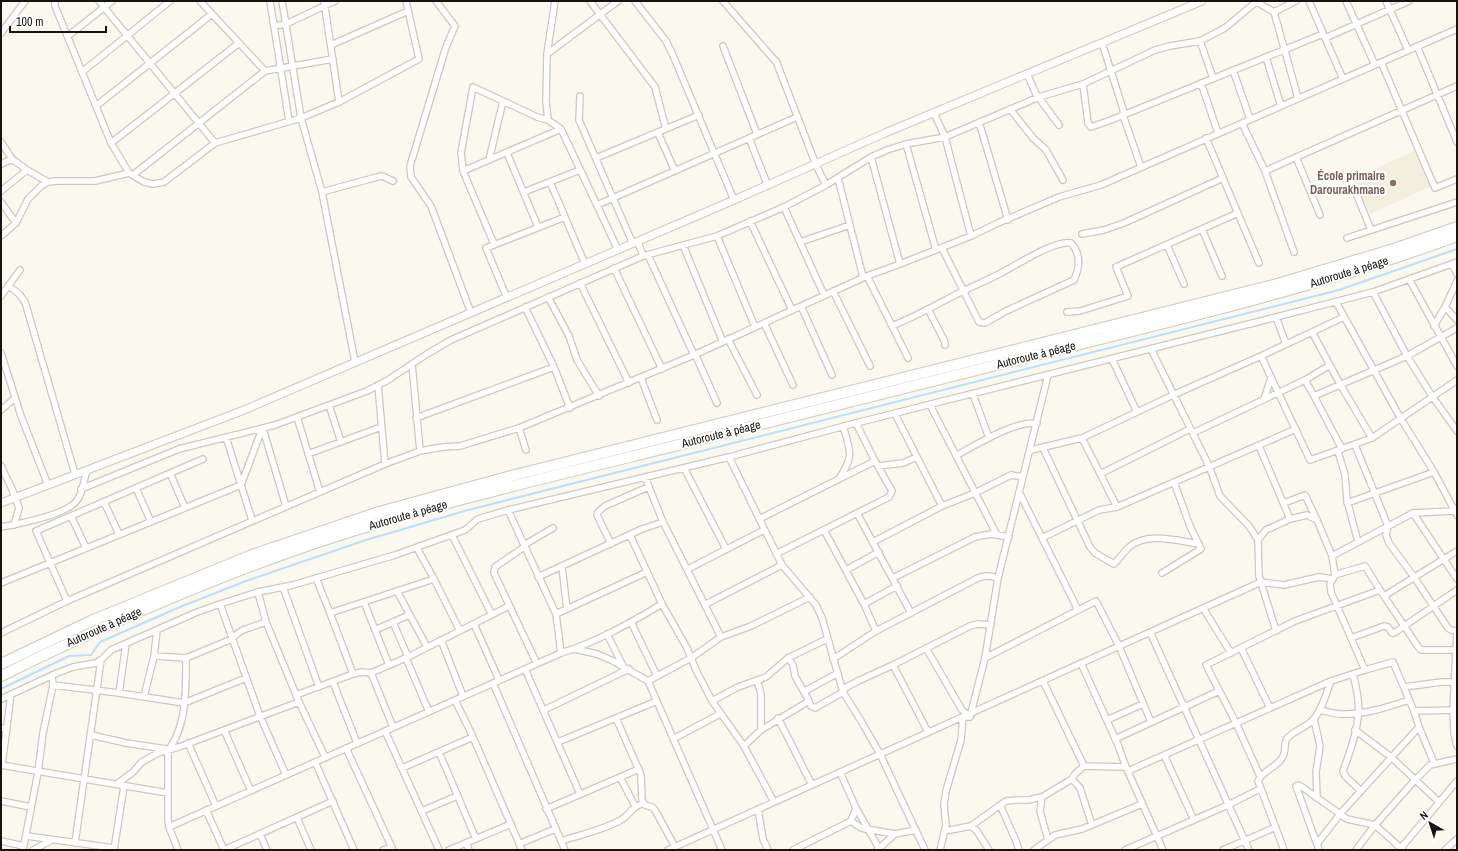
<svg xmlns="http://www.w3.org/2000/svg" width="1458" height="851" font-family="'Archivo Narrow',sans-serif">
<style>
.built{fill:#f3efde}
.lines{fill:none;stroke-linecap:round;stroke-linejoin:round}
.stream{stroke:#bddefd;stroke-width:2}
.minor-casing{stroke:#cbc9bf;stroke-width:8}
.tertiary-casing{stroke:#cbc9bf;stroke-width:9}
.motorway-casing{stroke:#cbc9bf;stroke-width:12}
.minor{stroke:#fff;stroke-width:5.5}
.tertiary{stroke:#fff;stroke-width:7}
.motorway{stroke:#fff;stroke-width:10}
.education-dot{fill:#8d6e63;stroke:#fff;stroke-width:1.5}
.labels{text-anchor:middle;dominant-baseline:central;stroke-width:4;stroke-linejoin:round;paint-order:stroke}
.education-label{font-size:12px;font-weight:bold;fill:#785e54;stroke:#fff;text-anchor:end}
.street-label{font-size:12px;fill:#151411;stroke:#fff}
</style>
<rect width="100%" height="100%" fill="#faf8ef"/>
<!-- built -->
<path class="built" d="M1416,150L1432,186L1370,214L1354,179Z"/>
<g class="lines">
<!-- stream -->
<path class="stream" d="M1,689L69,656L91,655L100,642L180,607L246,581L366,540L468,510L1339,290L1457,249"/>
<defs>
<path id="minor" d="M55,1V6L111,143L129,173
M99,1L215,143
M200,1L265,71
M270,1L289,121
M282,1L301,118L322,192L355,362
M324,1L339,102
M436,1L455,26L446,47L410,166L411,177L431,206L471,313
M590,1L655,87L666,129
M635,1L666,41L672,53L734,200
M723,1L777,63
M1255,1L1274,12L1298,98
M1309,1L1343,79
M1346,1L1375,65
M1386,1L1408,50
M1274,12L1296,1
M274,26L286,24L335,1
M1,33L25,1
M68,36L112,1
M1325,38L1409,1
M1200,41L1213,78
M1102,43L1123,109L1124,118L1141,167
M331,45L408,11
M723,46L757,134
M1417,46L1457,142
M547,54L618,1
M1266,57L1281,106
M776,61L816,165L826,185
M1381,62L1435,188L1457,179
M1233,70L1250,119
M82,72L170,1
M1027,74L1036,94L1059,125
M1201,83L1218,133
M1083,84L1088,123L1091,127L1111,120L1323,34
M580,96L579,120L633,244
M96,106L212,14
M1010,109L1033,138L1046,150L1063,180
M934,113L945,137L971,236
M548,120L546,101L547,54L555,1
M979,122L1008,220
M1242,123L1265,171L1294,252
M658,133L675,171
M749,138L768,186
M1206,138L1259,263
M1,142L12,159L27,170L48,182
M111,143L239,43
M906,144L936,250
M507,153L538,227
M1296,157L1320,215
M596,158L699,115
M489,160L503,101
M1,164L12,159
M463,171L561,129
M1265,171L1457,86
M133,175L265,71L333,59
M838,178L863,277
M1350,178L1371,230
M550,182L585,264
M1,191L27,170
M322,192L377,177L382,176L393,181
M524,192L580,170
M1,202L16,223
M597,205L797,117
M784,207L824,295
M750,221L792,310
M1202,229L1222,276
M1082,234L1104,230L1124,223L1223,178
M1,236L16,223L28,199L41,186L48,182L57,181H95L129,173L144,182L153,184L164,182L215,143L301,118L339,102L419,59L406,1
M717,236L755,327
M1347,238L1457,202
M638,242L643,256
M800,242L850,225
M494,244L463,171L461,153L473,87L537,117L548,120L561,129L618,250
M683,245L723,342
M1167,245L1184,284
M648,255L694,355
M900,264L971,236L998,223L1059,197L1101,185L1457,29
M1452,264L1457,274
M614,268L662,369
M867,276L908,358
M1409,279L1457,366
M580,283L629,383
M9,286L19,294L25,302L75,474
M833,291L870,366
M1373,292L1407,356L1432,396L1457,431
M1,296L20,270
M548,297L569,336L577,360L599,396
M507,298L486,248L565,217
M1336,302L1401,419L1434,472L1457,515
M801,306L832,375
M525,307L554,367L570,408
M1445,307L1457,320
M928,309L945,342V345
M1067,312L1080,311L1128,296L1116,267L1238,213
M1276,317L1286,344
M764,323L793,385
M892,326C917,316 939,303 963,291C976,285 990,279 1003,272C1018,264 1055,240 1071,243C1081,254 1080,267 1074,280L1006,311L985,323L979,322L942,248
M1434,326L1445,307L1457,281
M1312,332L1340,384L1372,438
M728,339L757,395
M1151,349L1209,466L1220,496L1249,526L1258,540L1259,576L1276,631
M1,353L21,416L48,485
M695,354L717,403
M1261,356L1310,460L1372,438L1457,380
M1112,359L1137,412
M412,364L420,451
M1330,365L1305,380L1314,396L1407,356L1457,328
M641,378L657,420
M378,385L385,464
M973,394L989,438
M1314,396L1342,449
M1264,399L1271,378
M329,405L341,442
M930,405L997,535
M1,410L15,398
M895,414L942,506
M297,417L320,492
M416,418L554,367
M519,428L526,450
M263,429L286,506
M1193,433L1305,380
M226,437L252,520
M1082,438L1117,507
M1355,445L1388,526L1386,535L1389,543L1414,577L1448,628L1451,630L1457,631
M1043,448L1090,547L1095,553L1114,564C1119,559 1123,553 1128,548C1146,531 1178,541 1199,544
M1031,450L1082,438L1173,395L1261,356L1344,317
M1338,451L1345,475L1347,500L1358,542
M308,454L381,427
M957,455C978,444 1014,421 1037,423
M729,457L782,565L816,605L822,618L843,692L861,721L880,754L925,850
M1,466L12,489L19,508L14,525
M878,466L903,463L917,457
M684,468L726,549
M170,473L185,508
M1100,474L1190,429
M645,477L663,522L721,637
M839,479C854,456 851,452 843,426
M136,488L151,522
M81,489L179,449L275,425L367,391L388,380L427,354L451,340L643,256L717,236L784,207L826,185L871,157L887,150L906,144L945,137L1039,97L1083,84L1155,50L1170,46L1200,41L1225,28L1256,2
M1020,494L1078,610
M104,502L119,534
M1284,503L1305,495L1317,520
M1347,503L1434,472
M508,510L556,614L561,653
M857,513L911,613
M1413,513L1457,579
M71,516L86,548
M759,519L875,461
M1,527C18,524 69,515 78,499C83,491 84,479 87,470
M824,530L864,604L876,631
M452,535L492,615
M630,535L662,604L687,648L696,670L712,701L744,746L774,802
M1042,538L1099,510L1117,507L1296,429
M1258,540L1266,530L1290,519
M873,542L942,506L975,493L1011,475L1023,477
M611,544L597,515L598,512L605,506L648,487
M524,545L553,528
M524,547L495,567L494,573L537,664
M776,554L889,497L892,491L875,461L856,423
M1332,556L1413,513L1454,511L1456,509
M562,567L567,609
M688,569L764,530
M846,570L879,552
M1162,573L1201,549L1190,526L1174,482
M1335,575L1365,566L1380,590L1419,648L1421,650H1456
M538,577L642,529L663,522
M316,578L330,613L434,579L417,548
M893,578L975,537L991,534L1009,537
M434,579L460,631
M1,583L241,485L262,429
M283,587L319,687
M397,591L427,647
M258,592L266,622L299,702L325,757
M1384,596L1457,551
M67,601L36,531L203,459
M364,602L389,665
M220,604L260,716L286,775
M706,604L782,565
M864,604L897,586
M1203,608L1231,653
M330,613L353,674
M556,614L647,572
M393,622L408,657
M631,622L657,676
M474,624L499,680
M375,630L409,615
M1457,631L1453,710L1454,733L1457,746
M1150,632L1249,850
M1,633L67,601L385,464L420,451L443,447L460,446L519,428L694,355L867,276L900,264L871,157
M607,634L623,666
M1351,638L1384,626L1388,627L1392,633H1394L1457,590
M441,640L463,696
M926,648L962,710L970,717
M1241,648L1270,708
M574,649L597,654L613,661L648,681L722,850
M154,656L157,630
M186,658L232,639L238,633L243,630L266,622
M406,658L429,712
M985,658L1096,601L1119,646L1151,722
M833,659L876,631L974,580C983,575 989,575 998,578
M1081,663L1118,745L1126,767
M893,665L928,732
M525,669L580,794
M371,673L393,727
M1353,674C1355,682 1357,691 1358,699C1361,722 1351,749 1343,771L1345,776L1361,791
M757,680L761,694V730
M648,681L691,658L721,637L751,626L810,597
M1043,681L1084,766
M333,682L357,743
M493,683L565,850
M53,685L119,693L184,703L246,678
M1404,687L1442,682H1457
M805,691L838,673
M119,693L126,644
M296,695L353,674L362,672L371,673L408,657L509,606
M144,697L154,656L186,658C186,687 187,727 168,750V820L169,827L178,850
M1,699L57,673L73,667L96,663L101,660L111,650L195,613L220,604L258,592L293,585L395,555L465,530L478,519L508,510L729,457L856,423L1253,323L1373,292L1457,262
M455,700L473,737L522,850
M712,701L738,687L766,677L788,658L827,639
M809,701L811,706L815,708L843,692L845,688L858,681L893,665L970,626L977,624L991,625
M544,710L629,669
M1319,710C1326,711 1333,714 1341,714C1364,715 1388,707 1409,700
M1414,711L1457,710
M616,718L641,775L642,800L645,805L652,807L655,810L675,847
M778,718L812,785
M1314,719L1320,746L1316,772L1317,798
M1107,720L1143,704
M1419,727L1434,763
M1,728L7,729
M224,730L251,791
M1355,730L1391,757L1439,802
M385,731L439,850
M91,735L126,743L166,749
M673,739L720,714
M1115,739L1219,691
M558,742L657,701
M188,743L216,806
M744,746L761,730L809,701L795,676L793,665L788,658
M346,748L393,850
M439,752L476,839
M1164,755L1194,820
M315,762L354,850
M1,765L168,793
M2,765L11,694
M402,768L473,737
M1128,771L1331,681L1365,670L1331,592L1330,584L1335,575L1332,556L1317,520L1307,515L1290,519L1259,446
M840,772L856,808L880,850
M1260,776L1236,723L1206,665L1295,621L1380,590
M620,777L635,806
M1072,779L1080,788L1092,825
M117,784L133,772L142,762L158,753L179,747L299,702
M1042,797L1040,811L1048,840
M1,801L31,807
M1000,805L1016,841L1019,850
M546,809L639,769
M758,809L763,839L768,850
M206,810L224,850
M422,811L457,796
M297,818L311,850
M851,821L861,828L895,834L916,830
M971,826L977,831L989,850
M169,827L561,653C597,642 630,623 662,604
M945,831L971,826L1006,801L1017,800H1028L1042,797L1072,779L1075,774L1084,766L1126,767L1163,850
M260,834L267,850
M27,836L114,848
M1,841L24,846
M561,841C580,835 603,830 621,820C631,814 629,808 644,803
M75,843L101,660
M466,843L469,850
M519,844L555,829
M1317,844L1340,814L1419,727L1414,711L1393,662L1365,670
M1401,848L1457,781
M23,850L38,772L43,733L53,685L52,675
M33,850L52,840
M114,850L124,786
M224,850L333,801
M383,850L392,847
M449,850L511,824
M668,850L1261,582L1284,585L1319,577L1333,579
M793,850L851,821L856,808
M877,850L895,834
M940,850L946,825L944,805L946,791L961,740L963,717H970L985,658L998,578L1048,375
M1034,850L1055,835L1082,829L1142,804
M1125,850L1228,805L1260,789
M1223,850L1276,827
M1284,850L1258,781C1263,770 1277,767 1282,758C1286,753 1284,746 1286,740C1290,732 1306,728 1313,720C1322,710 1326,694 1331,681
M1319,850L1296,786L1298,785L1302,787L1347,819L1375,825L1403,850
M1356,850L1375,825L1415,780L1430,765L1457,759
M1445,850L1457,839"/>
<path id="tertiary" d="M1,503L244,410L734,200L885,133L1202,1"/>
<path id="motorway" d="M1,664L91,621L252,555L379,512L511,476L1274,285L1397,248L1457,227
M1,676C104,625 209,579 318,542C430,505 544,478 658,450C790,417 921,384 1052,351C1188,317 1325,285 1457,236"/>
</defs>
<!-- minor casing -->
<use href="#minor" class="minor-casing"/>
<!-- tertiary casing -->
<use href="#tertiary" class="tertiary-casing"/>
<!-- motorway casing -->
<use href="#motorway" class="motorway-casing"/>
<!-- minor -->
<use href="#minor" class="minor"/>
<!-- tertiary -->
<use href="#tertiary" class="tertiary"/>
<!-- motorway -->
<use href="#motorway" class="motorway"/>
</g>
<!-- markers -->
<circle class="education-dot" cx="1393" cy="183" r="4"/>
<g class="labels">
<!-- education labels -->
<g class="education-label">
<text x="1385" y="176">École primaire<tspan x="1385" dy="14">Darourakhmane</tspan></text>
</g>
<!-- street labels -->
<g class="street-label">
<text transform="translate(1349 272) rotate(-17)">Autoroute à péage</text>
<text transform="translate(1036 355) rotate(-14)">Autoroute à péage</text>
<text transform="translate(721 434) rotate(-14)">Autoroute à péage</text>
<text transform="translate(408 515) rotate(-16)">Autoroute à péage</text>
<text transform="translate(104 627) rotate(-24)">Autoroute à péage</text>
</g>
</g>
<!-- border -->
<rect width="1458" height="851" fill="none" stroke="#151411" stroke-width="4"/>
<!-- north arrow -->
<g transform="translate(1430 823) rotate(321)" stroke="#ffffff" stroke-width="3" paint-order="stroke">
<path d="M0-3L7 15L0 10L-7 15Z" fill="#151411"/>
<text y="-6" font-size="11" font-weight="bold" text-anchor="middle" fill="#151411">N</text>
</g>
<!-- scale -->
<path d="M10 26v6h96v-6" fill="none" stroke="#151411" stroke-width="2"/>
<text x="16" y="26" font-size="12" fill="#151411" stroke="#ffffff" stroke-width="3" paint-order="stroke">100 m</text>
</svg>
